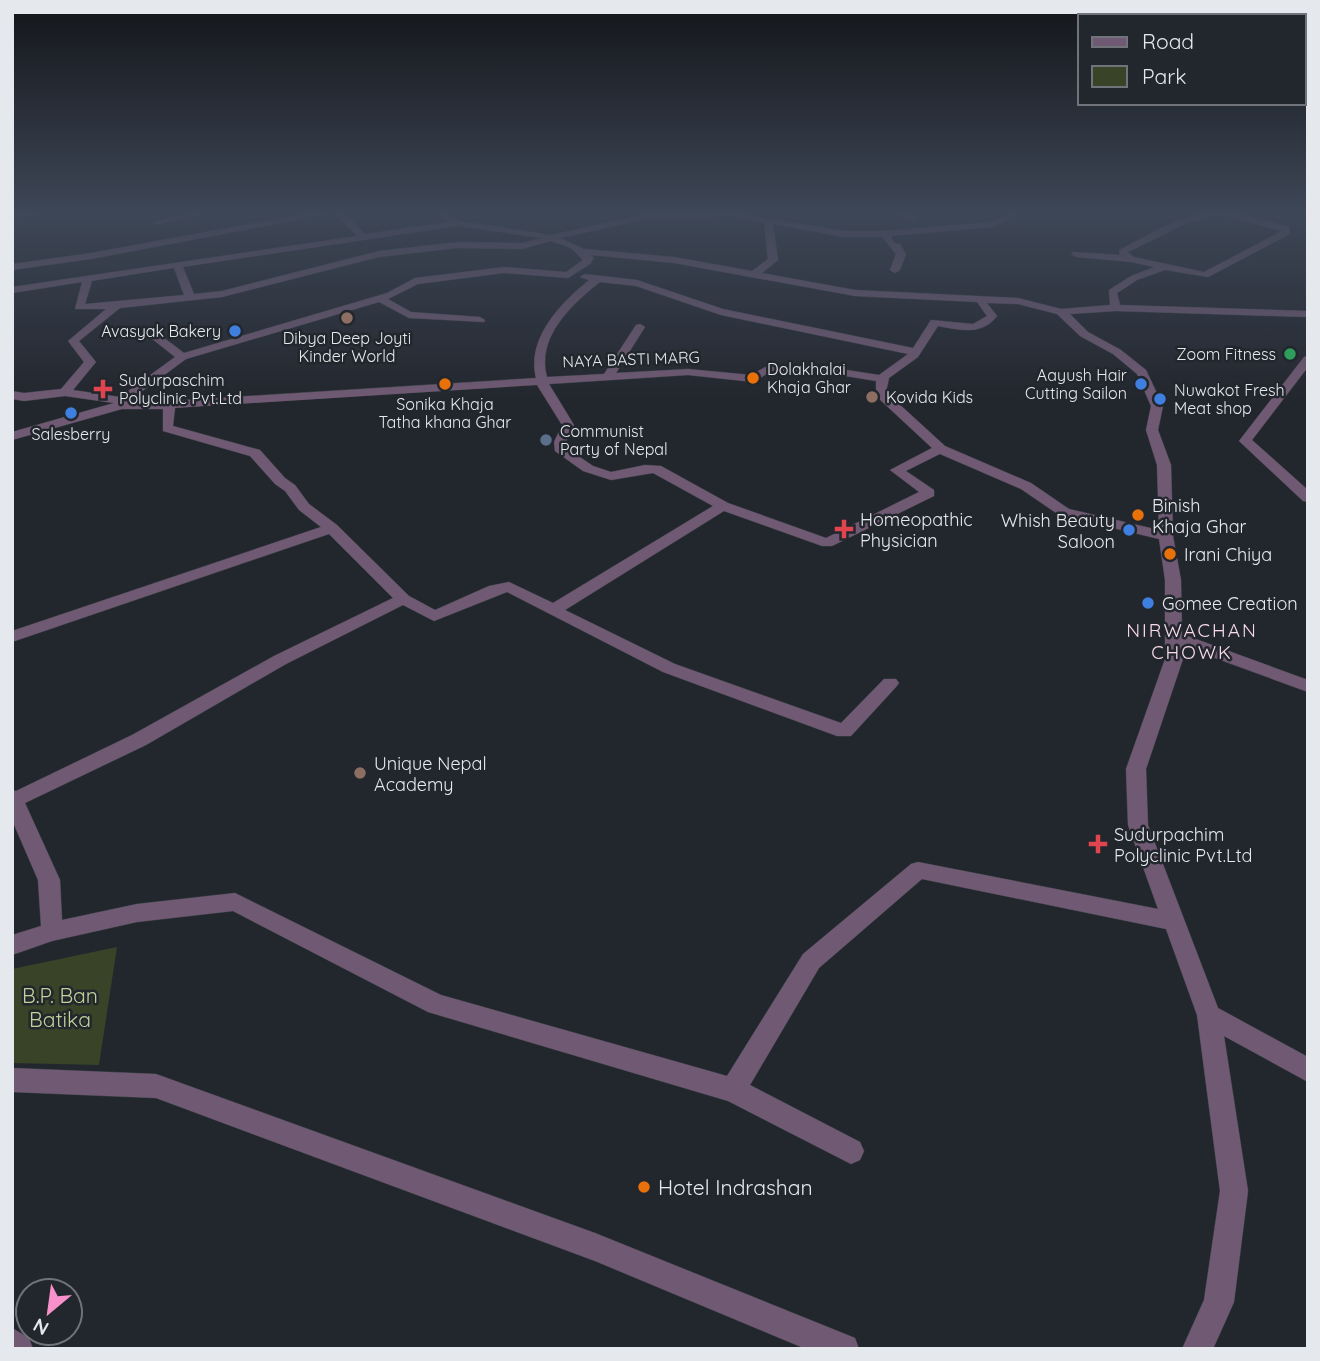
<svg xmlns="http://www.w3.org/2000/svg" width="1320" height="1361" font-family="Quicksand,sans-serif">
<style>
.green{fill:#394328}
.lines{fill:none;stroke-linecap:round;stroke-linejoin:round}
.minor-casing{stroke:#3d4148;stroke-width:1}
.minor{fill:#705a73;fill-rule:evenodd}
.education-dot{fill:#8d6e63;stroke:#22262d;stroke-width:2.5}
.shop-dot{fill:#3f7fe0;stroke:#22262d;stroke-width:2.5}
.leisure-dot{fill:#2e9e5b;stroke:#22262d;stroke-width:2.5}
.food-dot{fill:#e8710a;stroke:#22262d;stroke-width:2.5}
.health-dot{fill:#e0444e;stroke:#22262d;stroke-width:2.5}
.service-dot{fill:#5c6f8a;stroke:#22262d;stroke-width:2.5}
.labels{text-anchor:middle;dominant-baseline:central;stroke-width:5;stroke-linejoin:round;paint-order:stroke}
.far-poi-label{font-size:16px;fill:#e5e8ed;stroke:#22262d;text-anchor:start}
.far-street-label{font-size:16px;fill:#e5e8ed;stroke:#22262d}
.poi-label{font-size:18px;fill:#e5e8ed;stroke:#22262d;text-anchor:start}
.neighbourhood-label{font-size:19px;letter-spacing:2px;fill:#f9daea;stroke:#22262d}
.near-park-label{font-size:21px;fill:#bdd199;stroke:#22262d}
.near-poi-label{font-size:21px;fill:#e5e8ed;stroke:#22262d;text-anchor:start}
</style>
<rect width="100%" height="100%" fill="#22262d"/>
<!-- green -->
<path class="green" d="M117,947L99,1065L12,1063V969Z"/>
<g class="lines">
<defs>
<path id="minor" d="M37,211H54L12,220V215Z
M203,211H220L156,225L152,222Z
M320,211H342L365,234L449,222L431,211H441L460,221L551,235L644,214H707L746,211L742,214L843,231H885L990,222L1016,211H1027L992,227L891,236L894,243L900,244L906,254L900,270L895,273L890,270L896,254L882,237H843L773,224L778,260L762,273L855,290L1018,298L1061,309L1110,305L1109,290L1131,276L1154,267L1131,262L1076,257L1071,254L1073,252L1120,255L1119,250C1151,234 1188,209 1225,211C1246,213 1269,222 1289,227L1290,234L1208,277L1165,270L1137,280L1117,293L1120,305L1308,311V317L1116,311L1070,314L1088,332L1121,350L1146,370L1163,406L1158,430L1171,465L1173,536L1181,580L1182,634L1308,680V692L1182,646L1183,659L1146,769L1148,825L1218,1008L1308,1057V1082L1224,1036L1248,1191L1234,1302L1213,1349H1182L1204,1300L1220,1191L1197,1015L1166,929L922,879L819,968L750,1085L860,1142L864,1151L860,1160L851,1164L728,1101L428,1012L233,911L137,922L52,941L12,955V935L41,926L38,880L12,820V790L16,791L132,735L274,656L393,598L329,534L12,642V631L321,527L299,510L285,491L275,484L250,456L163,431V409H122L12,440V432L114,403L65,396L24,401L12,399V391L24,393L61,389L84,362L68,341L106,309H75L82,282L12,293V287L357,236L334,213L91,259L12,270V264L91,253ZM728,216L764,223L768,259L752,271L674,257L584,249L560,238L644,220H707ZM1209,217H1228L1282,231L1204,272L1134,257L1128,252L1185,224ZM458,226L542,238L522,243L457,242L379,251L222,291L194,294L183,267ZM551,241L571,248L583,260L566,272L504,267L415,278L387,293L184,353L159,334H151V338L175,357L120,397L73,390L96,362L79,341L120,308L222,297L379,257L457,248L522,249ZM591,255L674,263L855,296L977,302L987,316L973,324L931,320L913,348L723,309L637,280L585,274L580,277L589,280C561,303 526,338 536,378L169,401H129L186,359L379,302L409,318L484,322L485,320L480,317L411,312L388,299L418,284L504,273L568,278L590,264L594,258ZM174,268L184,295L85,304L92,281ZM600,282L636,286L721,315L908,354L879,375L821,366L769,365L751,375L688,369L616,373L645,327L640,324L636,325L604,374L547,377C536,337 572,304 600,282ZM987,303L1018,304L1057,314L1080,336L1113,354L1137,374L1151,406L1146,430L1157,465L1159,530L1069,509L1031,483L945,446L886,392L889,378L918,357L938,326C960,330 982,336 997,316ZM772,371L821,372L876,381V396L932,448L890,470L919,492L826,538L728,503L661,466L645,465L611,472L593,466L568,449L566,442L574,425L549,384L688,375L753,382ZM537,385L562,425L554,442L555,451L583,471L611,480L653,473L713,506L553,603L509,582L489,586L435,610L409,596L337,525L309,504L295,485L285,478L260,450L173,426L175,408ZM940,454L1021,489L1059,515L1159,539L1165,580V659L1126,769L1128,825L1158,909L918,862L911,864L803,954L727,1076L441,995L235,893L137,904L62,920L60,880L25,803L146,745L286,664L403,605L434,621L507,592L663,672L837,736H851L896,687L899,683L896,679H884L841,723L675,664L565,610L724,511L822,546H832L934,496V490L906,471Z
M888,211H899L917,219L910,221Z
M1077,211H1089L1079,216L1075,213Z
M1308,356V367L1252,440L1308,490V502L1303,501L1239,441L1304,357Z
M12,1068L156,1074L595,1233L855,1338L859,1349H806L595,1261L156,1098L12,1092Z
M12,1328L29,1338L33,1349H12Z"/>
</defs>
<!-- minor casing -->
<use href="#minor" class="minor-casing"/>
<!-- minor -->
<use href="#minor" class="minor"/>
</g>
<!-- sky -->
<linearGradient id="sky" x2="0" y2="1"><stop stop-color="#131519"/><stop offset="0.53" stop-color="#3e4757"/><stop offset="1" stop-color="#3e4757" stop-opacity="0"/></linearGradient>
<rect width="1320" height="401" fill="url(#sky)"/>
<!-- markers -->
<g class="education-dot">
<circle cx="347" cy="318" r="7"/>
<circle cx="872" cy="397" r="7"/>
<circle cx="360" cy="773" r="7"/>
</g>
<g class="shop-dot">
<circle cx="235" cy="331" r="7"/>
<circle cx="1141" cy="384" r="7"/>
<circle cx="1160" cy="399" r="7"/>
<circle cx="71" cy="413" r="7"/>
<circle cx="1129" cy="530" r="7"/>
<circle cx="1148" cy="603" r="7"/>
</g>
<circle class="leisure-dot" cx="1290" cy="354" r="7"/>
<g class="food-dot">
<circle cx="753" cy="378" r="7"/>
<circle cx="445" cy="384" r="7"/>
<circle cx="1138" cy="515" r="7"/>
<circle cx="1170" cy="554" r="7"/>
<circle cx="644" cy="1187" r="7"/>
</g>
<g class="health-dot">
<path d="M99.5 378.5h7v7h7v7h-7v7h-7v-7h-7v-7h7z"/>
<path d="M840.5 518.5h7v7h7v7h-7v7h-7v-7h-7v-7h7z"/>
<path d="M1094.5 833.5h7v7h7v7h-7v7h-7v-7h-7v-7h7z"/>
</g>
<circle class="service-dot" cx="546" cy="440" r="7"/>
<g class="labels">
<!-- far-poi labels -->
<g class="far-poi-label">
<text x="221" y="331" text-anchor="end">Avasyak Bakery</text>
<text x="347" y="338" text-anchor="middle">Dibya Deep Joyti<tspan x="347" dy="18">Kinder World</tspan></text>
<text x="1276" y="354" text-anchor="end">Zoom Fitness</text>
<text x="767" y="369">Dolakhalai<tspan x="767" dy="18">Khaja Ghar</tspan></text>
<text x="1127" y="375" text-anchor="end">Aayush Hair<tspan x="1127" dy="18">Cutting Sailon</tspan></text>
<text x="119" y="380">Sudurpaschim<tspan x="119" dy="18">Polyclinic Pvt.Ltd</tspan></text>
<text x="1174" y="390">Nuwakot Fresh<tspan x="1174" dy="18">Meat shop</tspan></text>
<text x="886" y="397">Kovida Kids</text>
<text x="445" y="404" text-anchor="middle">Sonika Khaja<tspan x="445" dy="18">Tatha khana Ghar</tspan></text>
<text x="560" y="431">Communist<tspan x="560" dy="18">Party of Nepal</tspan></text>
<text x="71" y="434" text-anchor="middle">Salesberry</text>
</g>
<!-- far-street labels -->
<g class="far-street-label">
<text transform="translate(631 359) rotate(-2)">NAYA BASTI MARG</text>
</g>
<!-- poi labels -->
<g class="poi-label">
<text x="1152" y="505">Binish<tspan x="1152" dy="21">Khaja Ghar</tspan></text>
<text x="860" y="519">Homeopathic<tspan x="860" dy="21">Physician</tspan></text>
<text x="1115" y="520" text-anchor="end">Whish Beauty<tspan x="1115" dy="21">Saloon</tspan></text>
<text x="1184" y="554">Irani Chiya</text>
<text x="1162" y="603">Gomee Creation</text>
<text x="374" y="763">Unique Nepal<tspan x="374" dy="21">Academy</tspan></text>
<text x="1114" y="834">Sudurpachim<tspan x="1114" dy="21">Polyclinic Pvt.Ltd</tspan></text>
</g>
<!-- neighbourhood labels -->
<g class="neighbourhood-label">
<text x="1192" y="630">NIRWACHAN<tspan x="1192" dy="22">CHOWK</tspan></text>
</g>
<!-- near-park labels -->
<g class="near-park-label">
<text x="60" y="995">B.P. Ban<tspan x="60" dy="24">Batika</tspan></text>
</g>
<!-- near-poi labels -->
<g class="near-poi-label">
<text x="658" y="1187">Hotel Indrashan</text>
</g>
</g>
<!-- border -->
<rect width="1320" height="1361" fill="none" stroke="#e5e8ed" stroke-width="28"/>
<!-- legend -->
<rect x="1078" y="14" width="228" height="91" fill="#22262d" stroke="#70747a" stroke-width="2"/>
<rect x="1092" y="37" width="35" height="10" fill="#705a73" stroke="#70747a" stroke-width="2"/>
<text x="1142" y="49" font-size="21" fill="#e5e8ed">Road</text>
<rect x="1092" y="66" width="35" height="21" fill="#394328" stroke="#70747a" stroke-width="2"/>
<text x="1142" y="84" font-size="21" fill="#e5e8ed">Park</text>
<!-- north arrow -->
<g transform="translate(49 1312) rotate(209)"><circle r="33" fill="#22262d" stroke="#70747a" stroke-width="2"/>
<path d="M0-5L12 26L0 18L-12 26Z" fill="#f890cc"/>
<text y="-10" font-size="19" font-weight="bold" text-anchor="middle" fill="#e5e8ed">N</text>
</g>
</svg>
